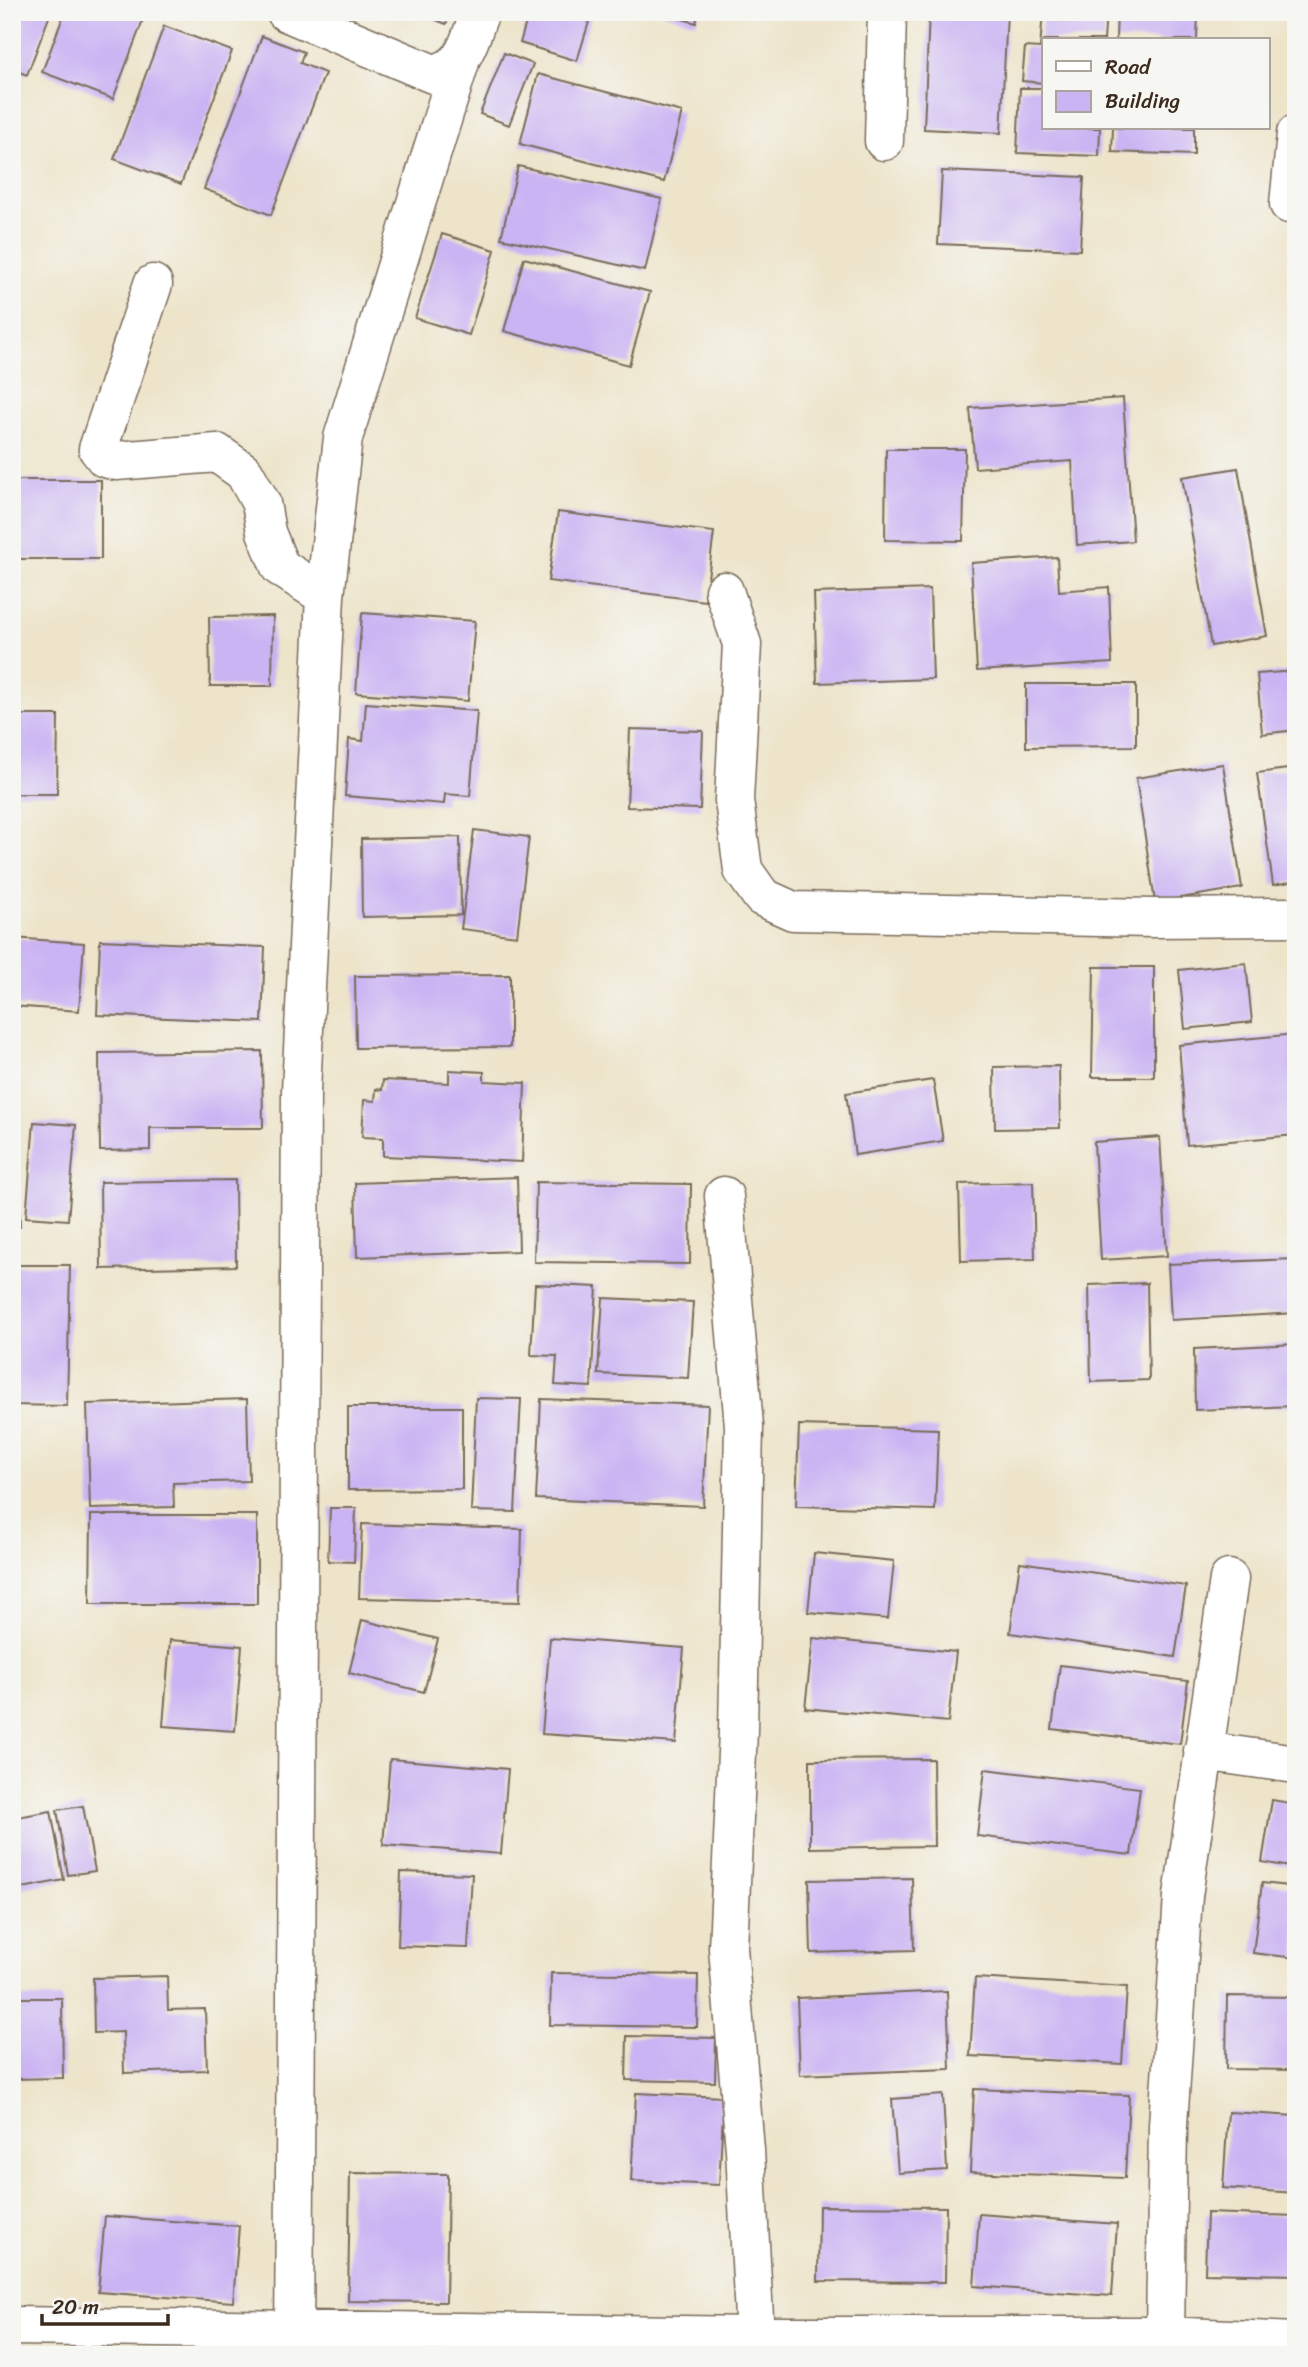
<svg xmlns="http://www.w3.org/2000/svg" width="1308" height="2367" font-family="Sriracha,sans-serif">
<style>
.building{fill:#cab4f3}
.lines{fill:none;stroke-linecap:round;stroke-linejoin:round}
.minor-casing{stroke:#796b5a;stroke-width:41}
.minor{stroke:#fff;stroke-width:38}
</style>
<rect width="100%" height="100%" fill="#f6f6f2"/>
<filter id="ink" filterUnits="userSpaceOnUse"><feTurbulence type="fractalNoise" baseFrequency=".0143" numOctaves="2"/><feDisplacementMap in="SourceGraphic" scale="14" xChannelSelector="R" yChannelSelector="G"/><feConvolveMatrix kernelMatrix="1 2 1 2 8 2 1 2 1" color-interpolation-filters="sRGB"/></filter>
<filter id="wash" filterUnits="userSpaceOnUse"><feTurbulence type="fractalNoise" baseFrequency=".00686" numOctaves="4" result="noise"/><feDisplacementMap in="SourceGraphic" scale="28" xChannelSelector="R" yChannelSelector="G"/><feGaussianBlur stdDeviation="1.57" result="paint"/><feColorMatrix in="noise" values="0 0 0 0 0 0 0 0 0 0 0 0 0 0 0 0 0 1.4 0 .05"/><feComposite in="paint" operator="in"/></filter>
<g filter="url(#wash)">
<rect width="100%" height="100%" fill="#ede4ca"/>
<g id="blocks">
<!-- building -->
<path class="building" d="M12,12H51L27,75L12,69Z
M65,12H146L113,99L42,72Z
M416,12H451L446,24Z
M529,12H592L577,61L520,43Z
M658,12H699L696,23Z
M929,12H1007L1001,133L924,129Z
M1043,12H1106L1104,40H1044V83L1022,81L1025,47L1040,48Z
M1117,12H1198L1197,40H1116Z
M164,26L232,51L181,184L114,159Z
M262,36L304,52L300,63L325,73L271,215L204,189Z
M504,53L533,64L509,125L480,114Z
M538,74L682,112L664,182L520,144Z
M1020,88H1044V128H1100L1099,156L1017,153Z
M1113,128H1194V155L1112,152Z
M518,166L662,199L645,271L501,238Z
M942,171L1084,177L1080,250L938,244Z
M442,234L495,250L469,335L415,318Z
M524,258L650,292L629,365L504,331Z
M1123,398L1133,541L1077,545L1072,461L975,468L970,408Z
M886,449H965L963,541L885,540Z
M1238,468L1267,636L1211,646L1182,477Z
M12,480H101V559H12Z
M558,512L714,532L705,601L548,581Z
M1057,557L1059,591L1109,587L1112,663L977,671L971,563Z
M930,589L933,679L817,683L814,593Z
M362,613L475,621L468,701L356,693Z
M273,616L272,686H210L209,617Z
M1296,671V730L1262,734L1257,674Z
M1026,684H1136V746L1026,747Z
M366,703L477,711L470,796L445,794L444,804L345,796L349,739L363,741Z
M12,715H58L57,794H12Z
M630,729L703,731L700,809L627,807Z
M1223,764L1242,888L1155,902L1136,778Z
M1296,768V881L1273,885L1257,773Z
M474,830L529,837L517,936L461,929Z
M460,837L461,915L362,917L361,839Z
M12,938L84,943L79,1011L12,1006Z
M100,940L265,947L262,1022L97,1015Z
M1246,963L1252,1022L1185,1029L1179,970Z
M1094,967H1154V1077H1092Z
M510,975V1047L356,1048L355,976Z
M1296,1034V1135L1187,1145L1179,1045Z
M262,1051L263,1128H150V1150L100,1151L99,1053Z
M1059,1066L1060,1128L995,1129L994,1067Z
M449,1070L484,1072V1081L525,1083L522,1162L383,1156V1138L362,1137L364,1100L375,1101L376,1089L382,1090L383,1080L449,1083Z
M933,1080L943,1141L855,1155L846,1093Z
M34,1122L76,1125L68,1220L26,1217Z
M12,1132H16L20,1227H12Z
M1160,1137L1167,1256L1101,1260L1094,1142Z
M517,1177L519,1251L357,1257L355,1183Z
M235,1180L236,1266L101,1269L100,1182Z
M536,1182L691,1184L690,1264L534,1262Z
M1033,1182L1035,1259L961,1261L959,1184Z
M1296,1259V1313L1171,1320L1168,1264Z
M12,1265H70L67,1406L12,1405Z
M1147,1283L1149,1380L1091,1382L1089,1285Z
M535,1284L597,1287L591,1387L555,1385L557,1356L531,1355Z
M603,1298L693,1302L688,1378L598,1374Z
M1296,1344V1406L1195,1410L1194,1349Z
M476,1398L521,1399L515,1512L471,1511Z
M247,1399L249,1481L173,1483L174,1507L90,1509L87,1404Z
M541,1399L708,1405L703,1506L536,1499Z
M348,1407H462V1489L348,1490Z
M799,1425L938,1429L935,1510L796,1506Z
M330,1508H356L354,1562L328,1561Z
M91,1515H257V1604H90Z
M362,1524L522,1529L520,1602L359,1598Z
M814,1553L894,1561L888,1619L808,1612Z
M1020,1562L1186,1586L1175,1657L1010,1633Z
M362,1620L438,1639L424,1692L349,1673Z
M550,1638L684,1648L676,1743L542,1734Z
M813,1638L956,1652L948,1722L805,1708Z
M170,1640L242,1646L235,1731L163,1726Z
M1060,1665L1188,1681L1180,1744L1052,1729Z
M390,1759L508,1769L501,1854L383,1845Z
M933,1759L934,1846L810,1848V1760Z
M985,1769L1140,1788L1131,1855L977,1836Z
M1272,1800L1296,1804V1868L1262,1862Z
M83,1806L95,1871L68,1875L57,1810Z
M51,1811L64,1880L12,1890V1818Z
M401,1872L472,1874L468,1948L398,1946Z
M912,1878L914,1950L811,1953L809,1880Z
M1262,1883L1296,1887V1958L1253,1953Z
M551,1973L698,1975L697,2027L550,2025Z
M167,1976L168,2010L205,2009L207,2070L124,2073L123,2032L94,2033L93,1978Z
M975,1978L1127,1987L1122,2064L970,2056Z
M947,1991L950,2069L800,2075L797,1998Z
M1227,1996L1296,1997V2070L1226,2069Z
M12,1998H62L63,2078L12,2079Z
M627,2036L716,2038L715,2082L626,2080Z
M974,2089L1129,2095L1125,2178L970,2172Z
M636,2093L724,2097L719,2185L631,2181Z
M943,2095L947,2170L898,2173L892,2099Z
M1228,2112L1296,2116V2193L1223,2188Z
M350,2173L448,2174L446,2302L348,2301Z
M819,2206L946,2207L945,2282L818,2281Z
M1207,2213L1296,2216V2275L1205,2273Z
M979,2214L1117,2224L1112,2296L974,2286Z
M105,2216L239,2226L233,2302L98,2292Z"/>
</g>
</g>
<g filter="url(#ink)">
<use href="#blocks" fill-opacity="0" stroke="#796b5a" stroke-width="2"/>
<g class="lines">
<defs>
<path id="minor" d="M286,12L433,74C467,67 468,41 480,12
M884,141L887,12
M1289,204L1296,134
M153,284L98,449L105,458L116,461L217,453L244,472L261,503L266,532L280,567L325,596L301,1091L294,2355
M724,591L742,644L734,800L743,870L762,897L793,911L1153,918L1296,917
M325,596L343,438L460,62
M724,1196L744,1426L738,1731L728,1948L745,2150L755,2336L753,2355
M1203,1751L1296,1764
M12,2326L755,2336H1165L1296,2342
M1165,2336L1168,2125L1183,1896L1229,1579"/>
</defs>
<!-- minor casing -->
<use href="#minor" class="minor-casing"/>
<!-- minor -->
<use href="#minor" class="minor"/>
</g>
</g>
<!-- margin -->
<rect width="1308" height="2367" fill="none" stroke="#f6f6f2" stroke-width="42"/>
<!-- legend -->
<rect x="1042" y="38" width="228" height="91" fill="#f6f6f2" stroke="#aba49d" stroke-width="2"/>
<rect x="1056" y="61" width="35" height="10" fill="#ffffff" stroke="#aba49d" stroke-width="2"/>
<text x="1105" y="74" font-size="21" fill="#3b2a1e">Road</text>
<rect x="1056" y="91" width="35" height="21" fill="#cab4f3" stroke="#aba49d" stroke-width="2"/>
<text x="1105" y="108" font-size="21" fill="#3b2a1e">Building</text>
<!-- scale -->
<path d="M42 2314v10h126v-10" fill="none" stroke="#3b2a1e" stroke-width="3.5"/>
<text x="52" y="2314" font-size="21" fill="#3b2a1e" stroke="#f6f6f2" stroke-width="5" paint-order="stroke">20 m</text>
</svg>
